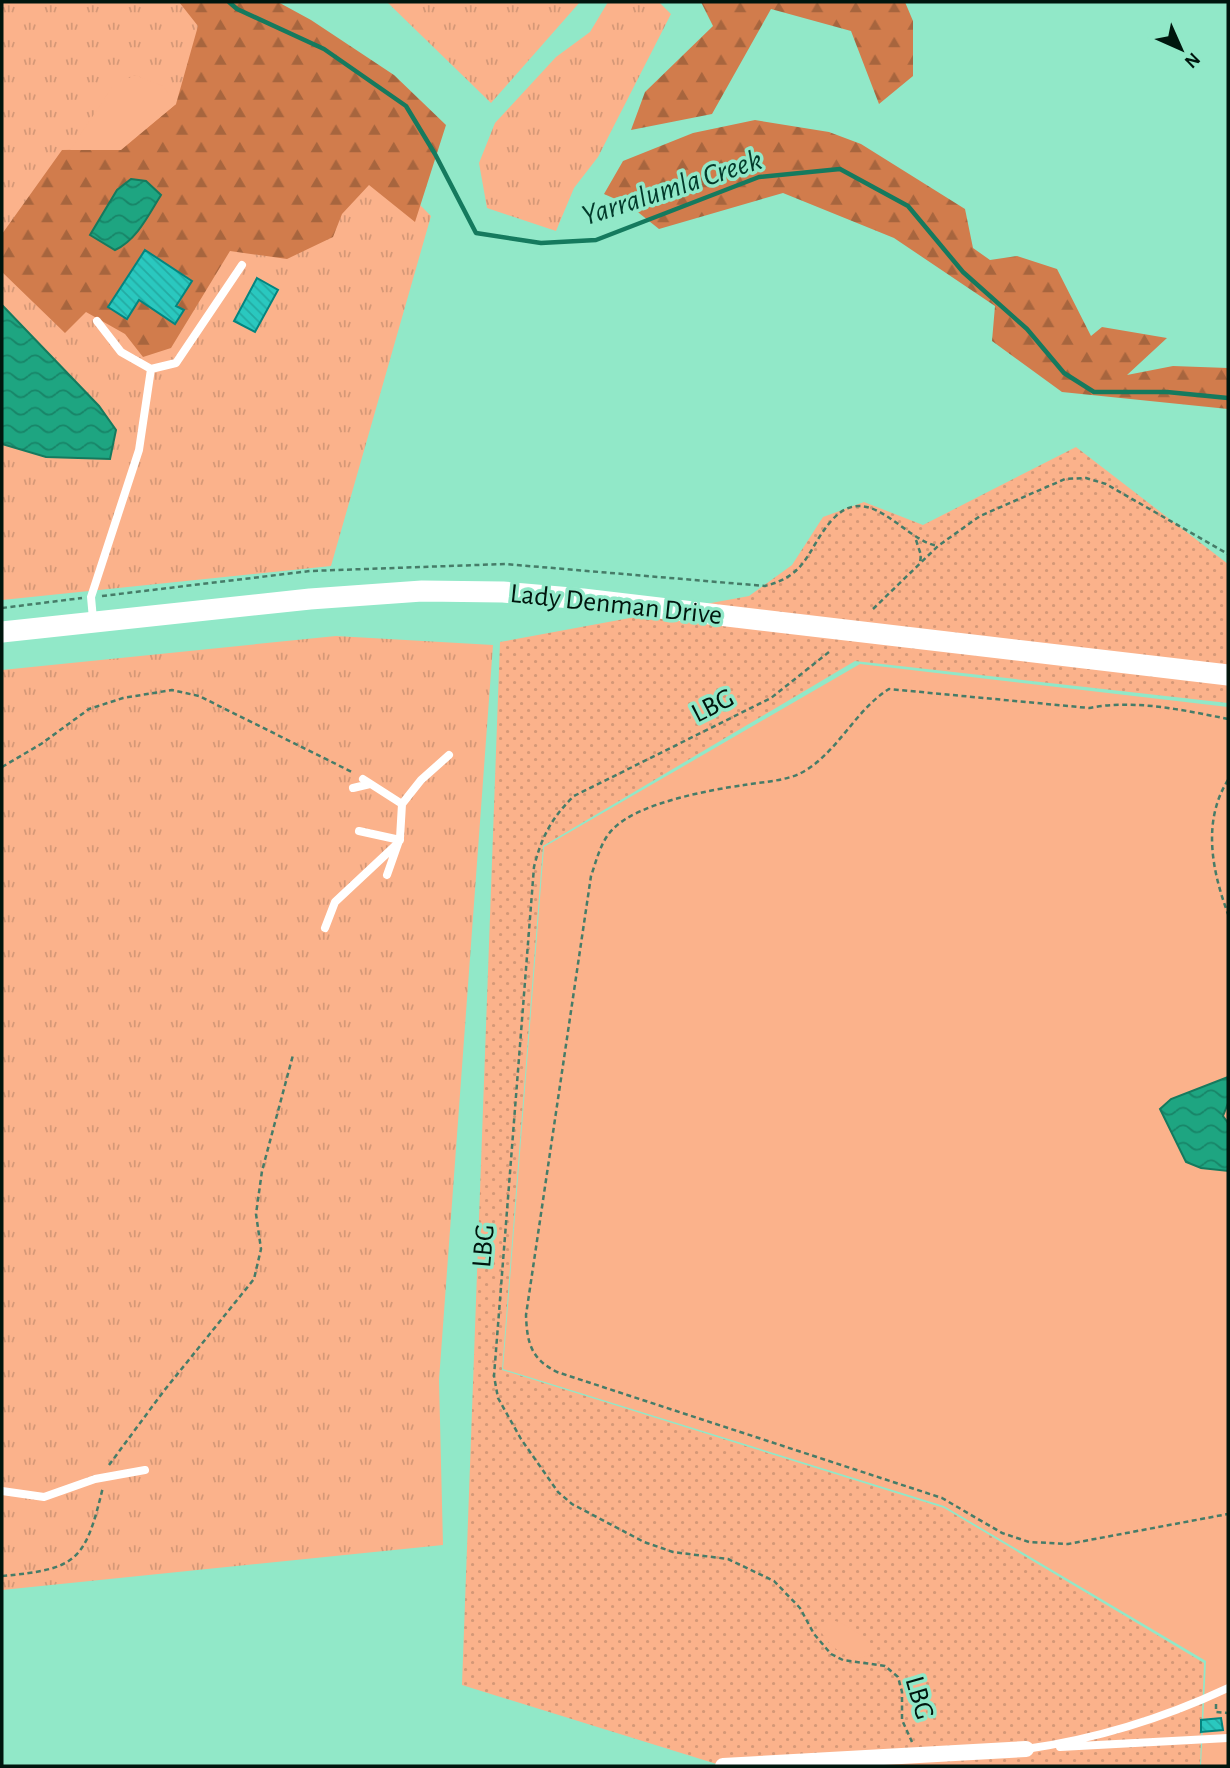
<svg xmlns="http://www.w3.org/2000/svg" width="1230" height="1768" font-family="'Alegreya Sans',sans-serif">
<style>
.grass{fill:url(#grass-tufts)}
.forest{fill:url(#forest-firs)}
.park{fill:url(#park-dots)}
.garden{fill:#fbb28b}
.water{fill:url(#water-waves);stroke:#157a5e;stroke-width:2}
.lines{fill:none;stroke-linecap:round;stroke-linejoin:round}
.stream{stroke:#157a5e;stroke-width:4.5}
.building{fill:url(#building-back-hatch);stroke:#03857f;stroke-width:2}
.path{stroke:#467c68;stroke-width:2.5;stroke-dasharray:5 3.5;stroke-linecap:butt}
.lane{stroke:#fff;stroke-width:8}
.street{stroke:#fff;stroke-width:16}
.secondary{stroke:#fff;stroke-width:21}
.labels{text-anchor:middle;dominant-baseline:central;stroke-width:7;stroke-linejoin:round;paint-order:stroke}
.street-label{font-size:28px;fill:#00160e;stroke:#91e8c8}
.water-label{font-size:30px;font-style:italic;fill:#023a2b;stroke:#91e8c8}
</style>
<defs>
<pattern id="grass-tufts" width="24" height="20" patternUnits="userSpaceOnUse" patternTransform="scale(1.75)"><rect width="24" height="20" fill="#fbb28b"/><path d="M3 7l-1-3M5 7V3M7 7l1-3M15 17l-1-3M17 17v-4M19 17l1-3" fill="none" stroke="#d59877"/></pattern>
<pattern id="forest-firs" width="22" height="20" patternUnits="userSpaceOnUse" patternTransform="scale(1.75)"><rect width="22" height="20" fill="#d17c4c"/><path d="M5 1l3.5 6h-7zM16 11l3.5 6h-7z" fill="#a7653e"/></pattern>
<pattern id="park-dots" width="8" height="8" patternUnits="userSpaceOnUse" patternTransform="scale(1.75)"><rect width="8" height="8" fill="#fbb28b"/><path d="M2 2h.1M6 6h.1" fill="none" stroke="#d59877" stroke-width="1.8" stroke-linecap="round"/></pattern>
<pattern id="water-waves" width="16" height="10" patternUnits="userSpaceOnUse" patternTransform="scale(1.75)"><rect width="16" height="10" fill="#1ea581"/><path d="M0 5q4-4 8 0t8 0" fill="none" stroke="#188568"/></pattern>
<pattern id="building-back-hatch" width="6" height="6" patternUnits="userSpaceOnUse" patternTransform="scale(1.75)"><rect width="6" height="6" fill="#2ac8bf"/><path d="M-1 5l2 2M0 0l6 6M5-1l2 2" fill="none" stroke="#24aba3"/></pattern>
</defs>
<rect width="100%" height="100%" fill="#91e8c8"/>
<!-- grass -->
<path class="grass" d="M2,2H217L431,216L331,566L2,600Z
M387,2H580L491,103Z
M608,2H659L671,14L598,157L574,188L556,231L487,208L479,163L495,123L556,57L590,32Z
M336,636L493,645L439,1380L443,1545L2,1590V670Z"/>
<!-- forest -->
<path class="forest" d="M179,2H278L311,20L394,75L446,125L415,222L369,185L342,214L333,237L287,259L230,251L171,348L143,357L125,334L86,312L65,333L2,272V234L62,150L121,149L176,104L198,26Z
M701,2H905L913,21V76L879,104L851,31L771,9L712,114L631,130L645,92L713,26Z
M755,120L829,132L861,144L965,209L973,248L990,260L1017,256L1057,269L1091,336L1102,327L1167,338L1127,375L1173,366L1228,368V409L1062,392L992,341L995,306L894,238L783,193L659,229L629,205L604,194L623,161L693,133Z"/>
<!-- park -->
<path class="park" d="M1076,447L1228,564V703L855,661L543,846L502,1370L944,1508L1204,1663L1200,1766H723L462,1685L500,642L749,596L792,565L823,517L864,502L923,525Z"/>
<!-- garden -->
<path class="garden" d="M135,75L163,86L176,104L121,150H70L113,86Z
M860,664L1228,707V1766H1201L1206,1661L944,1506L503,1369L544,847Z
M829,1619C845,1623 861,1634 873,1646L870,1655C850,1665 826,1645 819,1627Z"/>
<!-- water -->
<path class="water" d="M131,179L146,181L161,195C149,214 137,240 115,250L90,235L117,190Z
M2,305L99,406L116,430L110,459L46,457L2,444Z
M1228,1077V1103L1223,1116L1228,1123V1171L1201,1168L1186,1162L1160,1109L1171,1099Z"/>
<g class="lines">
<!-- stream -->
<path class="stream" d="M229,2L237,9L324,49L406,106L435,154L476,233L541,243L596,240L759,177L840,169L908,206L963,272L1027,329L1064,373L1094,392H1167L1228,398"/>
</g>
<!-- building -->
<path class="building" d="M145,250L192,281L176,306L184,310L175,324L139,300L127,319L108,307Z
M257,278L278,290L255,332L234,321Z
M1221,1718L1223,1730L1201,1732V1720Z"/>
<g class="lines">
<!-- path -->
<path class="path" d="M916,540L921,555L920,563
M102,596L310,571L505,564L765,586C809,575 807,548 832,520C869,479 904,541 938,546
M2,608L82,598
M873,609L938,546L980,516L1065,479L1086,478L1106,484L1228,554
M829,652L771,698L574,796C552,817 541,838 534,867L494,1376L498,1398L521,1439L558,1492L572,1504L644,1542L673,1552L728,1559L774,1581L800,1608L814,1634L831,1654L843,1660L885,1666L898,1677L902,1692V1720L912,1742
M1228,719C1183,710 1134,699 1089,708L889,689C855,710 837,754 801,773C785,781 762,782 744,785C709,790 639,803 614,828C601,840 597,859 591,876L526,1315C527,1343 531,1359 557,1372L942,1498L1002,1533L1029,1542L1068,1544L1228,1514
M2,767L41,744L89,709L123,698L172,690L199,696L354,773
M1228,780C1202,821 1212,871 1228,914
M109,1465L163,1392L254,1279L261,1249L256,1214L262,1171L293,1055
M2,1576C77,1569 85,1562 103,1487
M1216,1704V1712L1228,1713"/>
<!-- lane -->
<path class="lane" d="M151,369L176,363L242,265
M93,619L91,597L139,450L151,369L121,352L97,321
M363,779L402,804
M353,788L370,784
M359,831L400,840
M387,875L400,838L402,804L421,780L449,755
M325,928L335,902L397,844
M2,1491L44,1497L95,1479L145,1470
M1060,1747L1228,1738
M1026,1749C1096,1739 1164,1718 1228,1688"/>
<!-- street -->
<path class="street" d="M723,1766L1026,1749"/>
<!-- secondary -->
<path class="secondary" d="M2,632L310,599L422,591L503,592L583,599L1228,675"/>
</g>
<g class="labels">
<!-- street labels -->
<g class="street-label">
<text transform="translate(616 605) rotate(6)">Lady Denman Drive</text>
<text transform="translate(713 706) rotate(-27)">LBG</text>
<text transform="translate(484 1246) rotate(-85)">LBG</text>
<text transform="translate(919 1698) rotate(74)">LBG</text>
</g>
<!-- water labels -->
<g class="water-label">
<text transform="translate(672 188) rotate(-18)">Yarralumla Creek</text>
</g>
</g>
<!-- border -->
<rect width="1230" height="1768" fill="none" stroke="#00160e" stroke-width="7"/>
<!-- north arrow -->
<g transform="translate(1181 49) rotate(135)" stroke="#91e8c8" stroke-width="5" paint-order="stroke">
<path d="M0-5L12 26L0 18L-12 26Z" fill="#00160e"/>
<text y="-10" font-size="19" font-weight="bold" text-anchor="middle" fill="#00160e">N</text>
</g>
</svg>
